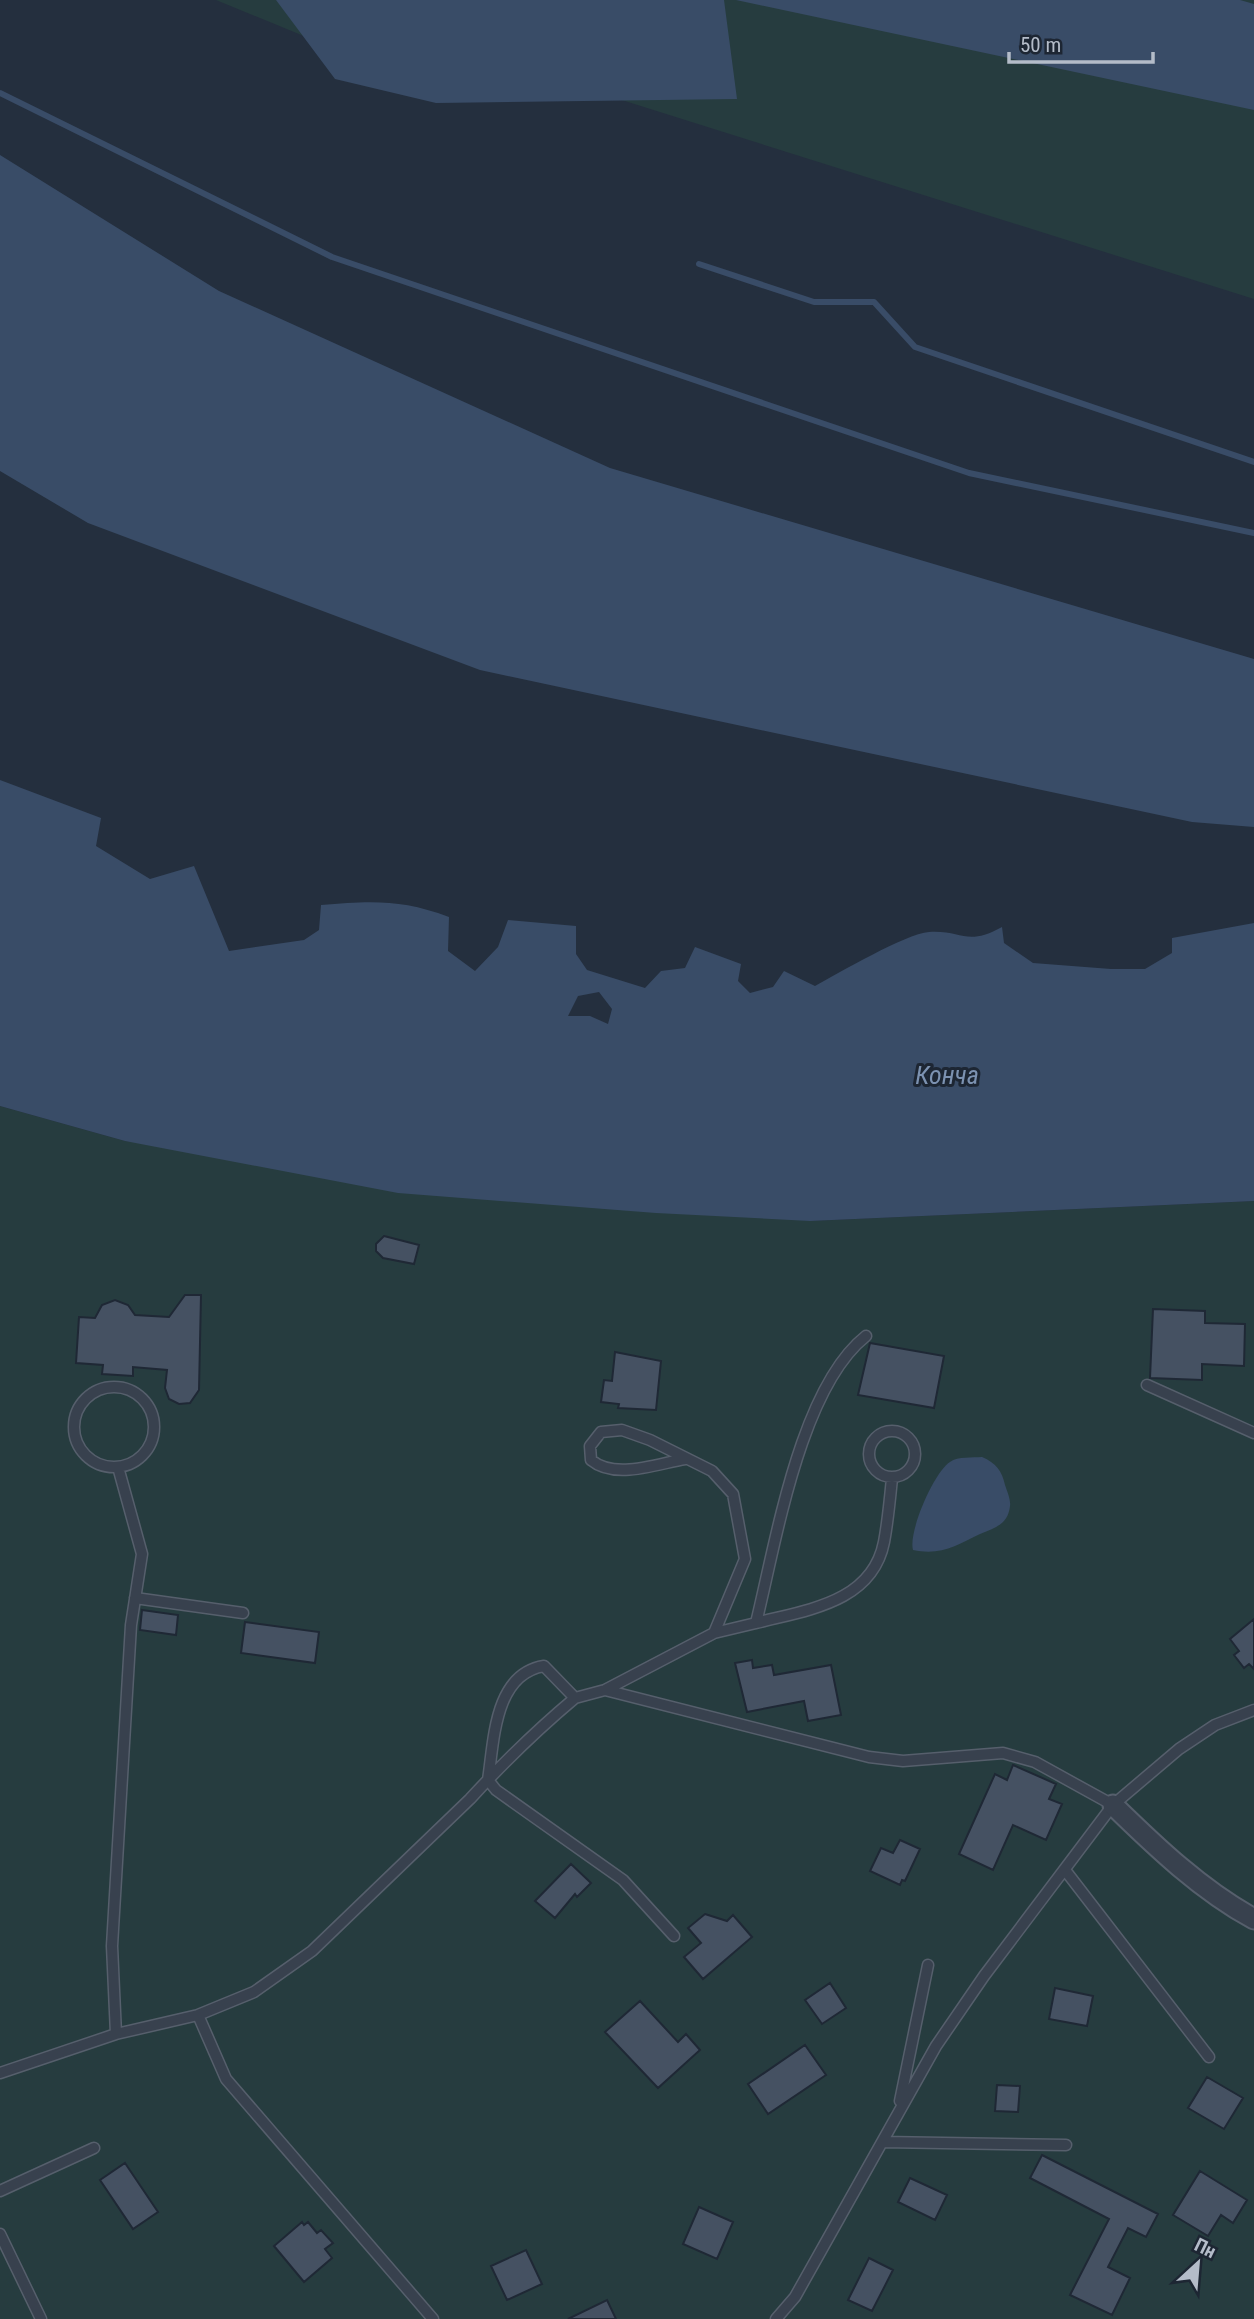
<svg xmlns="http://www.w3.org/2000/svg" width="1254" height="2319" font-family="'Roboto Condensed',sans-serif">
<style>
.green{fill:#263c3f}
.water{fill:#394c67;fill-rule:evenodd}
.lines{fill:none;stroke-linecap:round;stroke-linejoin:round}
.stream{stroke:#394c67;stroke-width:6}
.building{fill:#455162;stroke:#1f2835;stroke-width:2}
.lane-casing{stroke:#565f6c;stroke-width:13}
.street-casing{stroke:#565f6c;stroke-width:23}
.lane{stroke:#38414e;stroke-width:10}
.street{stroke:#38414e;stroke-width:19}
.labels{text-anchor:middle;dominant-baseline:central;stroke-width:6;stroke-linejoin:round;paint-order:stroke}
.water-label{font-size:26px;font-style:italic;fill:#7c92b1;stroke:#1d2633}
</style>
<rect width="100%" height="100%" fill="#242f3e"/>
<!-- green -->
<path class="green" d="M216,0H1254V299L396,29L328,46Z
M0,1106L125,1141L810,1221L1254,1201V2319H0Z"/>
<!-- water -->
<path class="water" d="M276,0H724L737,99L436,103L335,79Z
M736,0H1240L1254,4V110Z
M0,155L219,291L610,468L1254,659V827L1192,822L480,670L88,523L0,471Z
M0,780L101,818L96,846L150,879L194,866L229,951L304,940L319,930L321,905C371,901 401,899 449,917L448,951L475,971L498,947L508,920L576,926V954L587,970L645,988L661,971L685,968L695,947L741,964L738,981L750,993L773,987L784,971L815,986C839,973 905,934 929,932C963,930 966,947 1002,927L1004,943L1033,963L1111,969H1145L1172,953V938L1254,923V1201L810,1221L656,1213L398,1193L125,1141L0,1106ZM599,992L612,1009L608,1024L590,1016H568L578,996Z
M982,1457C996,1463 1002,1471 1005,1485C1007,1491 1011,1500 1010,1506C1008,1525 994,1528 980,1534C957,1545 941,1556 913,1550C908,1532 934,1472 950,1462C958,1456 973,1458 982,1457Z"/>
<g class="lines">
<!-- stream -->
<path class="stream" d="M0,93L332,257L969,473L1254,533
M699,264L814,302H874L915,347L1254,462"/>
</g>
<!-- building -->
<path class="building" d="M384,1236L419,1245L414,1264L383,1258L376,1251V1244Z
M185,1295H201L199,1390L190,1403L179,1404L169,1399L165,1388L167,1370L133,1367V1376L102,1374L103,1365L76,1363L79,1317L95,1318L102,1305L115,1300L128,1305L135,1315L169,1317Z
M1153,1309L1205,1311V1323L1245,1324L1244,1366L1202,1364V1380L1150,1378Z
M870,1343L944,1356L934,1408L858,1395Z
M615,1352L661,1361L656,1410L618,1408L619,1404L601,1402L604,1380L612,1381Z
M142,1610L178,1615L176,1635L140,1630Z
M1254,1619V1669L1249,1664L1244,1668L1234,1655L1239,1651L1230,1639Z
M245,1622L319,1632L315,1663L241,1653Z
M752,1660L753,1668L772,1665L774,1675L831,1665L841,1715L808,1721L804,1701L747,1712L735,1663Z
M1013,1765L1056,1784L1049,1799L1062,1804L1046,1840L1013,1825L993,1870L959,1854L995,1774L1007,1780Z
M900,1840L920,1849L905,1881L902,1880L900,1885L870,1871L881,1848L893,1853Z
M571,1864L591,1883L577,1897L575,1894L555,1918L535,1901Z
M705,1914L727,1921L733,1915L752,1937L703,1979L684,1957L701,1943L688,1928Z
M830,1983L846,2008L822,2024L805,2000Z
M1055,1988L1093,1996L1087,2026L1049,2019Z
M640,2001L678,2042L686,2034L700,2050L658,2088L605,2032Z
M805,2045L826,2075L768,2114L748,2084Z
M1207,2077L1243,2098L1224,2129L1188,2108Z
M997,2085L1020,2086L1018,2112L995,2111Z
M1042,2155L1158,2214L1146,2237L1128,2228L1108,2267L1130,2278L1112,2315L1070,2295L1109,2219L1030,2178Z
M125,2163L158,2212L133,2229L100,2180Z
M1200,2171L1247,2200L1233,2223L1221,2215L1208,2236L1173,2215Z
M910,2178L947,2195L935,2220L898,2202Z
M699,2207L733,2222L717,2259L683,2244Z
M302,2222L304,2225L308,2222L317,2233L321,2230L333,2243L325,2249L332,2258L304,2282L274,2246Z
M526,2250L542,2284L507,2300L491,2266Z
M869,2258L893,2270L872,2311L848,2300Z
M607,2300L616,2319H568Z"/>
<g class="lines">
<defs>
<path id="lane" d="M1147,1385L1254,1433
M74 1427a40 40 0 1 1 80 0a40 40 0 1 1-80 0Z
M869 1454a23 23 0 1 1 46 0a23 23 0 1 1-46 0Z
M685,1459C656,1464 615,1480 591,1460L590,1446L601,1432L622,1430L650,1440L712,1471L733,1494L745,1559L714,1633
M135,1598L243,1613
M756,1623C806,1610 872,1603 884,1542C888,1521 890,1499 892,1478
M605,1690L869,1757L903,1761L1003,1753L1035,1762L1113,1805
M575,1698L605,1690L714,1633L756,1623C776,1542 800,1388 866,1336
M1065,1870L1209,2057
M198,2015L226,2079L433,2319
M116,2034L112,1946L131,1625L142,1554L118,1467
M0,2073L116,2034L198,2015L254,1992L312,1951L470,1799C503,1763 538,1729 575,1698L544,1666C494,1674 494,1741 488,1780L496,1790L623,1880L674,1936
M900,2101L928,1965
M883,2142L1066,2145
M0,2191L94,2148
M0,2234L41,2319
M776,2319L795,2297L936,2046L984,1976L1113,1805L1179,1749L1215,1725L1254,1710"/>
<path id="street" d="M1113,1805C1156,1847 1201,1890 1254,1919"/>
</defs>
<!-- lane casing -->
<use href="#lane" class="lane-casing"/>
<!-- street casing -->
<use href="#street" class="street-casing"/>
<!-- lane -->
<use href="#lane" class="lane"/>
<!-- street -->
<use href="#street" class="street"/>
</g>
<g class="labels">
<!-- water labels -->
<g class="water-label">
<text x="947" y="1075">Конча</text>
</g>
</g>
<!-- north arrow -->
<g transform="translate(1198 2263) rotate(26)" stroke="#1d2633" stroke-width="5" paint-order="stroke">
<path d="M0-5L12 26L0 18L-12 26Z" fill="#b4bcc9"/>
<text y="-10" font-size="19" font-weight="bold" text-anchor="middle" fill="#b4bcc9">Пн</text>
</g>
<!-- scale -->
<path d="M1009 52v10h144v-10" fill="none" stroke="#b4bcc9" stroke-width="3.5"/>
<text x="1020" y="52" font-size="21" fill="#b4bcc9" stroke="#1d2633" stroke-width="5" paint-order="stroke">50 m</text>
</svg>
